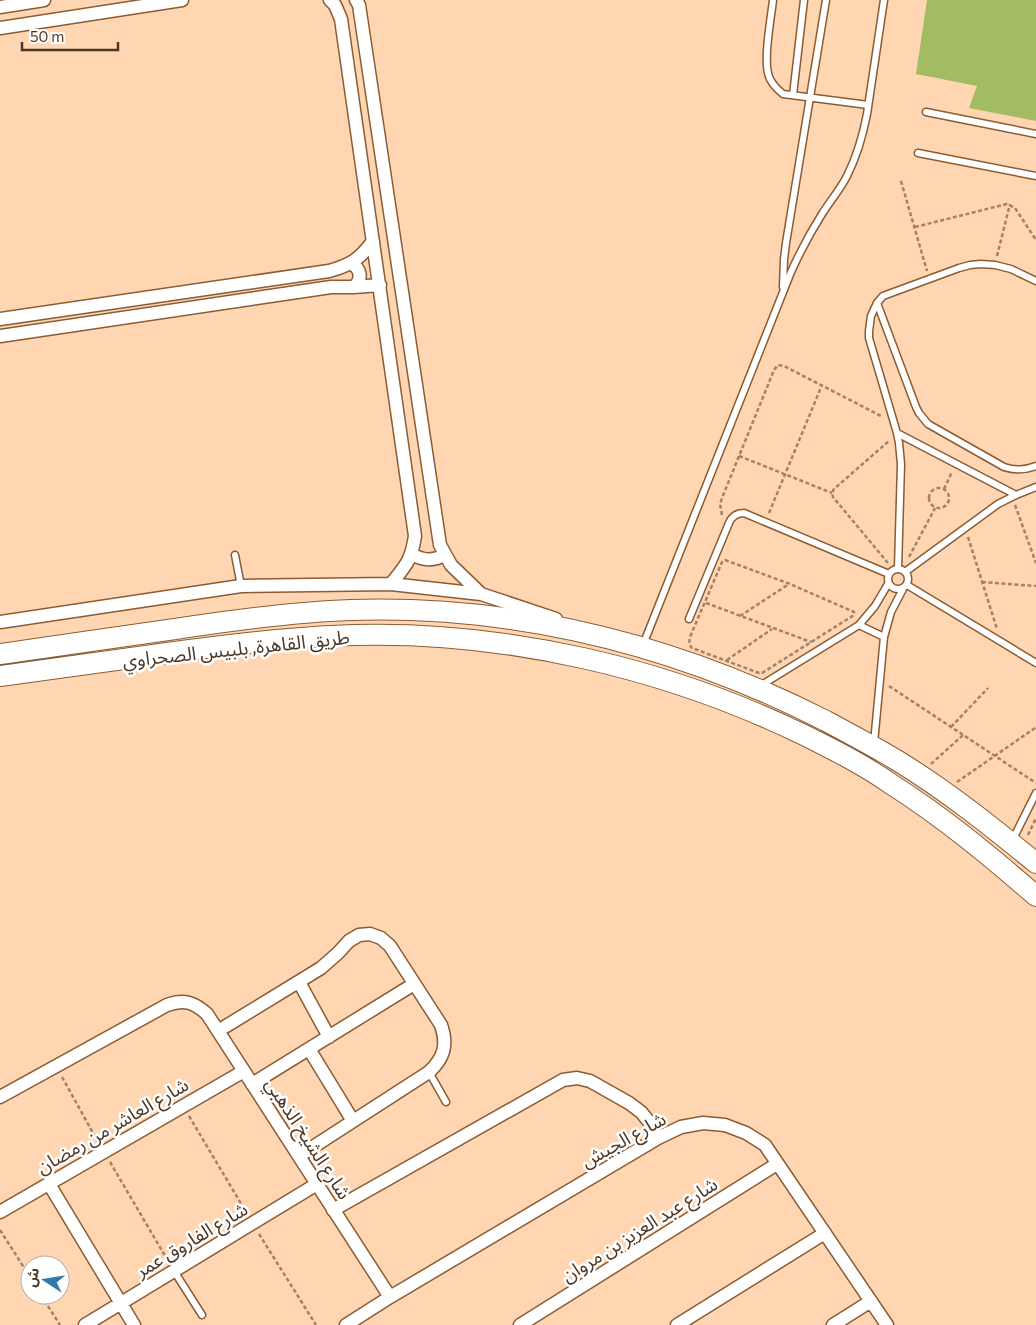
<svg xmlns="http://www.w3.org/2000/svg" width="1036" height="1325" font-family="Commissioner,'Noto Sans Arabic',sans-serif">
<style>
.green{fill:#a3bb63}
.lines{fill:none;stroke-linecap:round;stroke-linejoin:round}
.service-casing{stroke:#8a5c33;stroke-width:9}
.minor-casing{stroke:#8a5c33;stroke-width:15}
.trunk-casing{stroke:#8a5c33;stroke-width:22}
.path{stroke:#a28369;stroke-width:2.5;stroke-dasharray:4 2.5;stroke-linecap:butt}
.service{stroke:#fff;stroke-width:6}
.minor{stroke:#fff;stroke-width:12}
.trunk{stroke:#fff;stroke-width:20}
.labels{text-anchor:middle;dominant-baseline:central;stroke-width:5;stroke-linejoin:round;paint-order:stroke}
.street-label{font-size:19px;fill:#4c3725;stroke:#fff}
</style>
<rect width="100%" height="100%" fill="#ffd5b2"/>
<!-- green -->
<path class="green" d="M927,0H1036V121L969,108L977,86L916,74Z"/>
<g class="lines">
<defs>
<path id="service" d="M773,0C771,19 762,64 770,79C773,85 778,90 783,94L868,105
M793,95L804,0
M926,112L1036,134
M918,153L1036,176
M783,287L784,259L786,243L826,0
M877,303L916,407L919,413L928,424L1004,467C1016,471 1025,470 1036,466
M897,433L1016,495
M235,555L241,586
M888 579a10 10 0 1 1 20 0a10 10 0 1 1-20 0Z
M898,569L901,464L899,443L897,433L869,338V331L871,316L877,303L883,296L959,268L970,265L981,264L995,265L1011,269L1036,281
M905,572L998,504L1016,495L1036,487
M907,585L1036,663
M689,619L729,523C732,516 737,513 744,513L889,574
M859,625L884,637
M643,645L791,272C800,252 810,233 822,214C830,201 840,190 847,176C857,156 863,135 867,114L884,0
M760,686L859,625L875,606L888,584
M874,743L884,637L891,612L903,589
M1012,841L1036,793
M429,1072L446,1102
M174,1271L202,1315"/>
<path id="minor" d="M330,0L335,5L341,19L415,536C411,561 407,564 391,584
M356,0L359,5L440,545L451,565L481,594
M0,7L44,0
M0,28L182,0
M350,263C361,268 363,279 354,287
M0,319L329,271C351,265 360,259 373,241
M0,336L331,287H354L380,285
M412,554C423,561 433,561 445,555
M0,622L241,586L391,584L481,594L556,619
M299,982L329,1037
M218,1031L321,968L338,953L349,941L359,935L370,934L381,938L390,946L441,1025C448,1045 444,1058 429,1072L299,1156
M309,1049L353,1121
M252,1084L414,984
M0,1097L167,1005C184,999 194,1002 207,1014L390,1297
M49,1184L134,1325
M333,1210L563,1080L577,1078L590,1081L629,1103L641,1112L651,1124L658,1138
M0,1212L244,1071
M85,1325L317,1184
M346,1325L390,1297L658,1138L681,1127L703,1123L725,1125L746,1133L765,1145L887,1325
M520,1325L777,1164
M677,1325L825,1233
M833,1325L871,1301"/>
<path id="trunk" d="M0,654C58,646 117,637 175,629C234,620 292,612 351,610C519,605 677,645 826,721C850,734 875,747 898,761C947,791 992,827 1036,863
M0,676C53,669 106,661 160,654C224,645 288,637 353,635C507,631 666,668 804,735C834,750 864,765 891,784C943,817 990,856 1036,896"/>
</defs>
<!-- service casing -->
<use href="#service" class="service-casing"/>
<!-- minor casing -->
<use href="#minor" class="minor-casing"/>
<!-- trunk casing -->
<use href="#trunk" class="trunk-casing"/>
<!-- path -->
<path class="path" d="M901,181L927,271
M915,227L1007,204L1015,208L1036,240
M997,256L1010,204
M739,456L832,493
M929 498a10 10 0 1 1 20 0a10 10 0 1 1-20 0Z
M944,489L952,472
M1015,505L1036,563
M769,513L822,385
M722,515L720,504L722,498L774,370L778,365L784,366L883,417
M968,537L997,629
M909,557L935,508
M725,560L790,584L854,612V615L762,673H759L692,648L689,644L690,637L722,562Z
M888,563L833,497L832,493L834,489L890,440
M982,582L1036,586
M706,603L811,642
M740,616L789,584
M727,660L772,629
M889,686L1036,783
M951,727L988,688
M931,764L963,735
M957,782L1035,728
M1028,835L1036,818
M62,1077L98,1142
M189,1116L246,1212
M110,1162L168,1261
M0,1230L30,1277
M259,1234L316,1325
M41,1295L60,1325"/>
<!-- service -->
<use href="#service" class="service"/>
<!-- minor -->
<use href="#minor" class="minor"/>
<!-- trunk -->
<use href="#trunk" class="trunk"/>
</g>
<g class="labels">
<!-- street labels -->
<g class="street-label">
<text transform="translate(236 648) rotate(-6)">طريق القاهرة, بلبيس الصحراوي</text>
<text transform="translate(112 1125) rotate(-30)">شارع العاشر من رمضان</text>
<text transform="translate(309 1138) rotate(57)">شارع الشيخ الذهبي</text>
<text transform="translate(623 1139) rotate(-29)">شارع الجيش</text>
<text transform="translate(639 1229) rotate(-32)">شارع عبد العزيز بن مروان</text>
<text transform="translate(191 1239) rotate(-31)">شارع الفاروق عمر</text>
</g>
</g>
<!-- north arrow -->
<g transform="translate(45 1280) rotate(282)"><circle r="24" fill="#ffffff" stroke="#b7afa8"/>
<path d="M0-4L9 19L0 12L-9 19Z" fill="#2e7aad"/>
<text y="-8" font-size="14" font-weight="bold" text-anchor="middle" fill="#4c3725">ش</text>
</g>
<!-- scale -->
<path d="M22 42v8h96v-8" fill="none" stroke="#4c3725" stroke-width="2.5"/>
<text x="30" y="42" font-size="15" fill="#4c3725" stroke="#ffffff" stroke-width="4" paint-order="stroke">50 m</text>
</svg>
